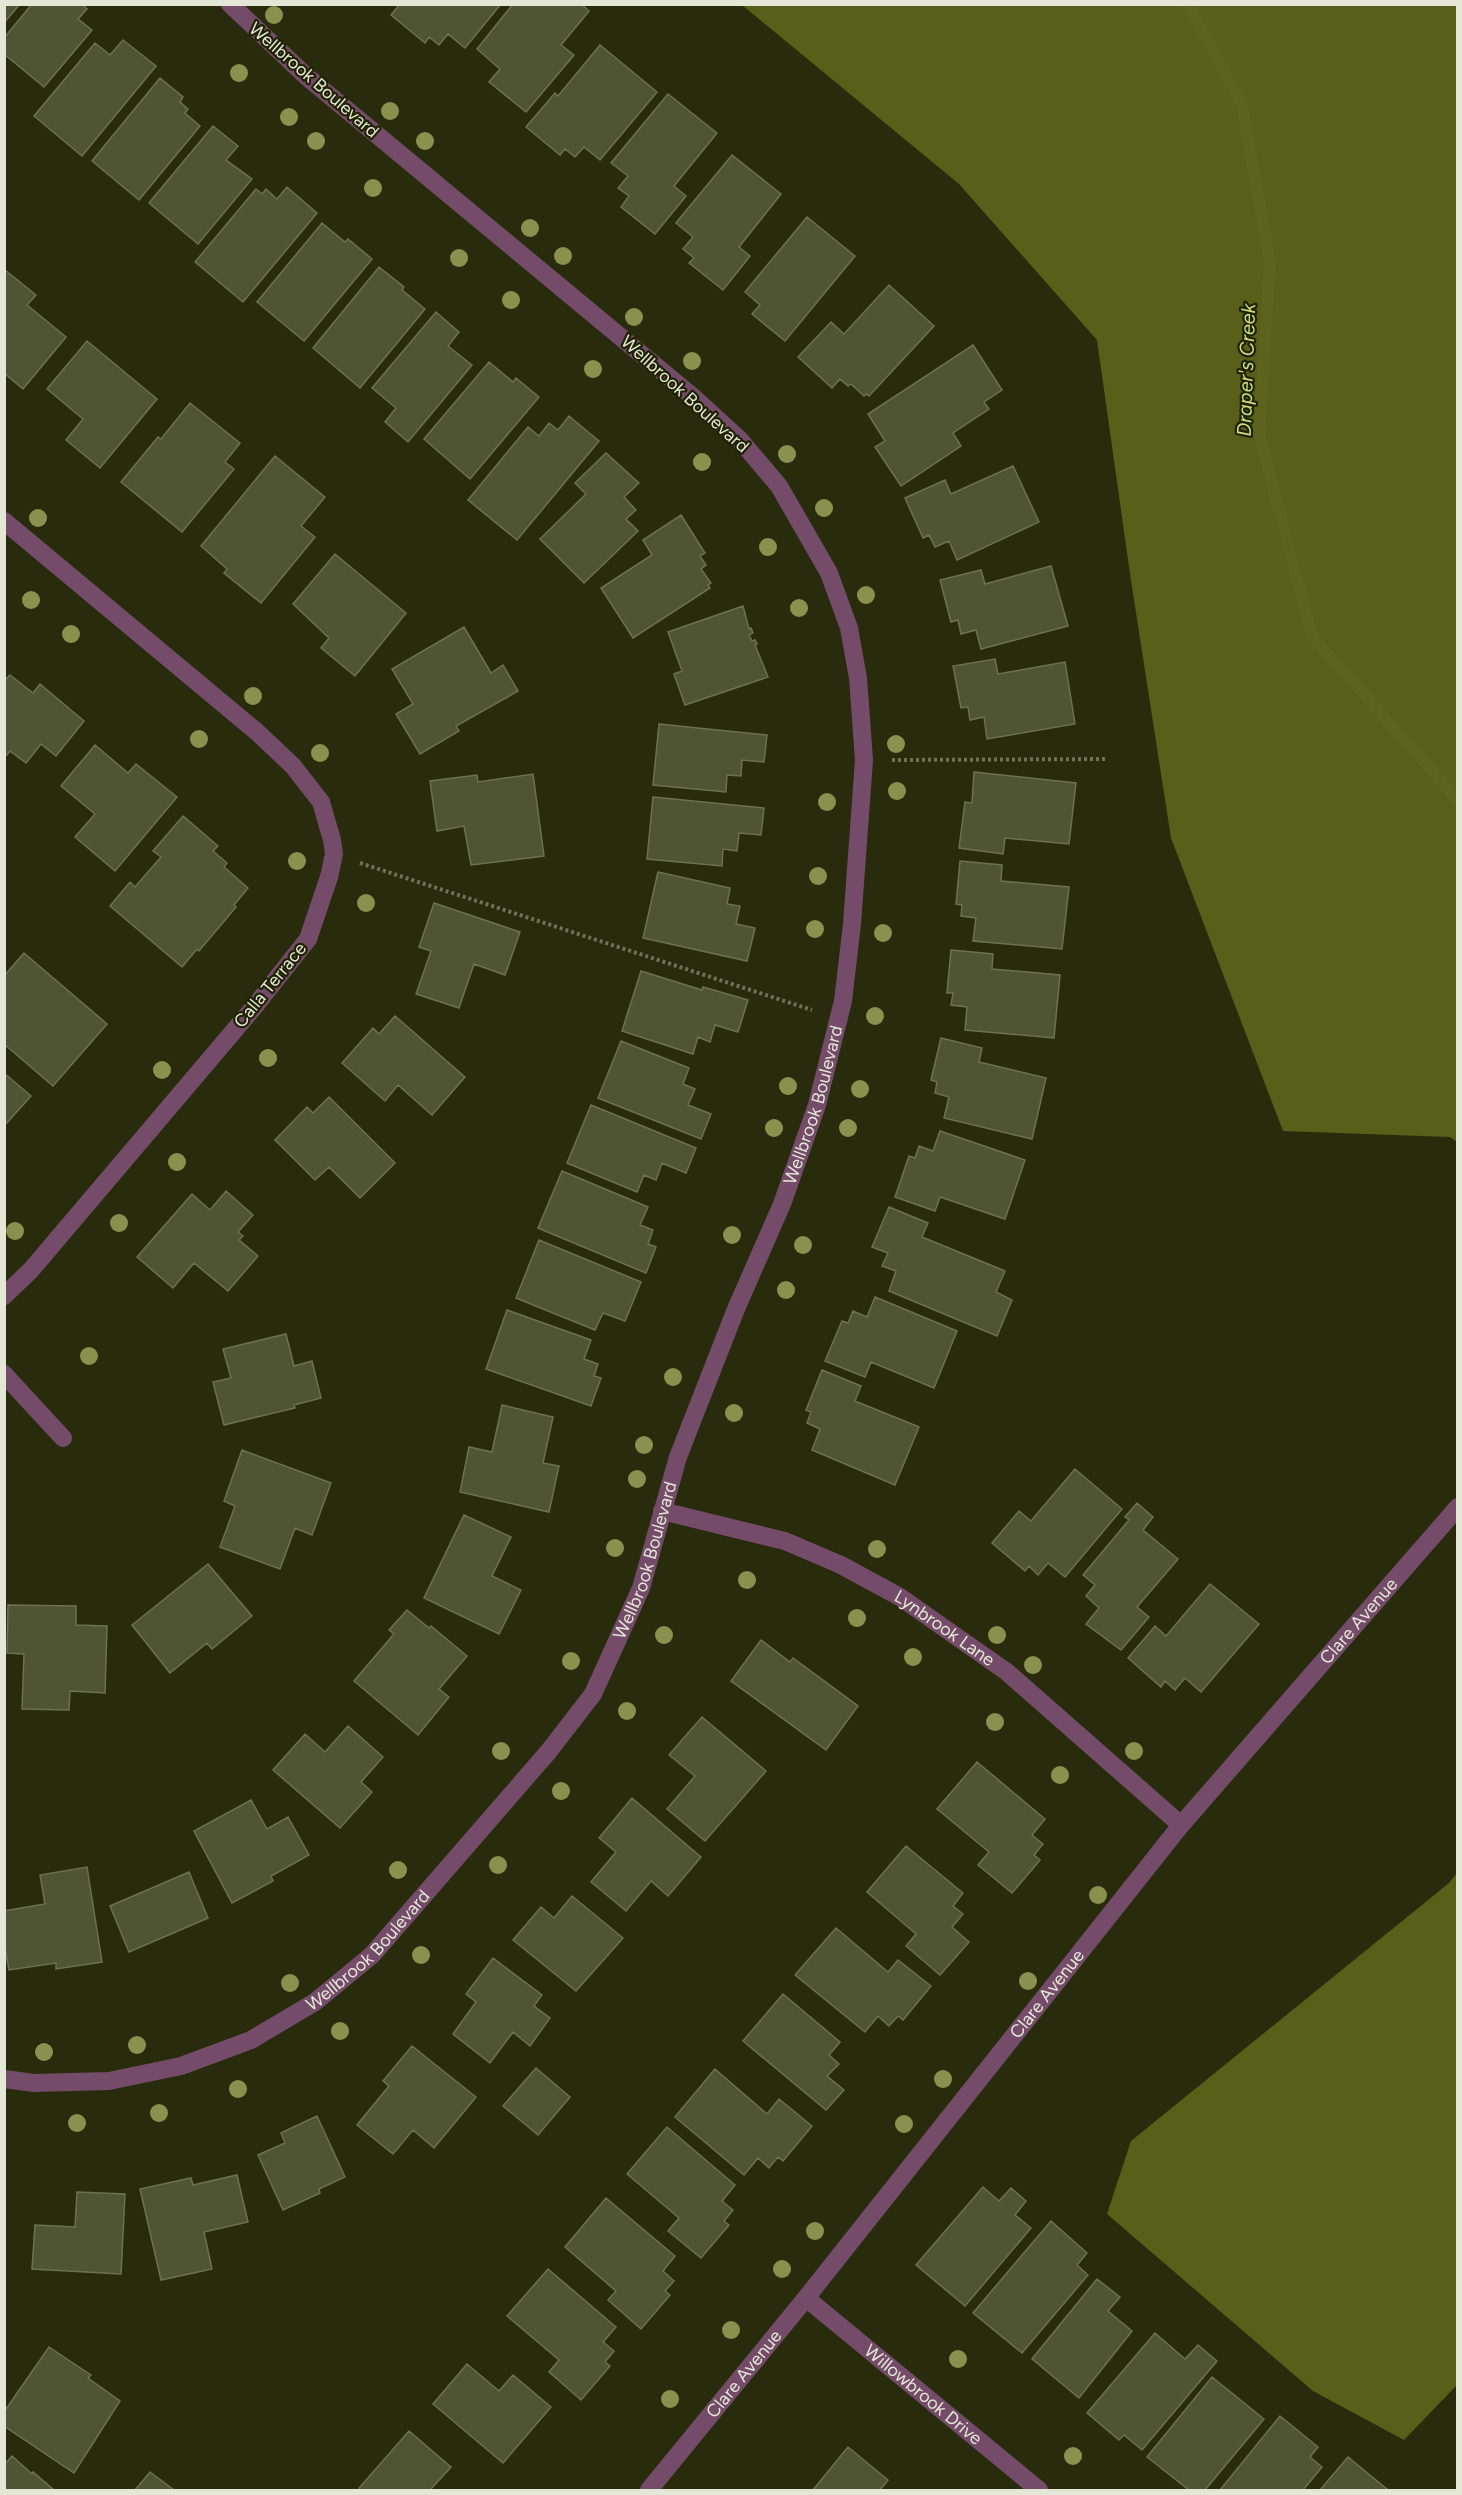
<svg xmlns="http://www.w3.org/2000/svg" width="1462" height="2495" font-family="Figtree,sans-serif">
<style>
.forest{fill:#575f18}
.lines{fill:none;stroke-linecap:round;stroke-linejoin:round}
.stream{stroke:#5b631d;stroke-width:12}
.building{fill:#4f5434;stroke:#6c7251;stroke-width:1.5}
.path{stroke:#6e7257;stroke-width:4;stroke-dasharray:3 3;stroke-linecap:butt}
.minor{stroke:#744c6a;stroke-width:18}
.tertiary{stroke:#744c6a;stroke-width:18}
.tree{fill:#88924e}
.labels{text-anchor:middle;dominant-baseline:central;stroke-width:4.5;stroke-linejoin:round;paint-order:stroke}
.street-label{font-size:18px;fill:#e4e7d5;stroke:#1f2203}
.water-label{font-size:20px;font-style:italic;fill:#cfdd7c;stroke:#1f2203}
</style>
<rect width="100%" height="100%" fill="#282c0d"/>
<!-- forest -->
<path class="forest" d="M742,5H1457V1142L1450,1137L1283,1131L1171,838L1130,574L1097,340L959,184Z
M1457,1873V2385L1404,2440L1313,2391L1107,2214L1131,2141L1449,1883Z"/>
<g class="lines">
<!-- stream -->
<path class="stream" d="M1188,4L1242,105L1270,263L1259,433L1312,636L1458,800"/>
</g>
<!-- building -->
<path class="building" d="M4,4H20L4,23Z
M32,4H82L87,9L78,19L92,30L44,87L4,54V38Z
M400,4H501L465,48L448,34L439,45L429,37L425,43L391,15Z
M513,4H581L589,11L561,45L574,55L526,112L489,82L500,69L477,49Z
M123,40L156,66L82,156L34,116L95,43L110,55Z
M600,45L657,92L600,160L584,147L575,157L565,149L560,155L526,127L555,93L558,96Z
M160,78L183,97L180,102L188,109L185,113L200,126L139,200L92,161Z
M668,94L717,133L674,186L686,196L655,234L621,207L629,196L618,188L628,176L611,163Z
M213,126L238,146L226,160L252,179L198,244L149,203Z
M732,155L781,194L739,247L750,256L723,290L689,263L694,258L683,249L693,237L676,223Z
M287,187L317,213L243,302L195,262L256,189L262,194L266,189L277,199Z
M807,217L855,256L785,341L752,314L760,305L745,292Z
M322,223L345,242L348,239L372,259L304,341L257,302Z
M379,267L404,287L402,290L425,309L360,388L313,348Z
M5,270L36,295L27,305L66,337L23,389L4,373Z
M889,285L934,326L869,396L866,394L864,396L851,384L848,386L840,379L832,388L798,357L831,322L844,334Z
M436,312L459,332L448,346L472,365L408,442L385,422L396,408L372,388Z
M87,341L157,399L100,468L66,440L83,419L47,389Z
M973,345L1002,390L984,402L989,409L953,433L961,446L901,486L875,447L885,441L868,414Z
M489,362L513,382L516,378L539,397L470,479L424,439Z
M190,403L240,443L225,462L234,469L182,532L121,482L158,437L161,439Z
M569,416L599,441L517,540L468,500L528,427L539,436L549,423L558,430Z
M606,453L639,483L624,497L636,510L626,519L638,531L584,583L540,539L586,494L575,483Z
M275,456L325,497L301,526L315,537L261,603L224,573L227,569L201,546Z
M1013,466L1039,522L957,560L949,541L935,547L929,535L923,538L905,498L945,480L951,494Z
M681,515L705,553L700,556L706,565L701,569L711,583L708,585L710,588L633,638L601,588L652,555L643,540Z
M335,554L406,613L355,676L321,648L329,638L293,604Z
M1051,566L1068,626L981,649L976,630L961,634L958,620L951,622L940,580L981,570L985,584Z
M743,606L749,629L751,628L753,633L749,635L752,641L755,640L757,644L755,645L768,677L685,705L674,674L682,671L668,632Z
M464,627L491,673L503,665L518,691L456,726L459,731L420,754L396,714L413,704L392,669Z
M995,659L998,674L1065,662L1075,724L987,739L984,717L970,720L968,707L961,708L953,666Z
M10,675L33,693L40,684L84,721L56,756L41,744L26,763L10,751L4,758V681Z
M659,724L767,735L764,762L742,760L741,776L727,775L726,792L653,785Z
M95,745L128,773L136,764L177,797L115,871L75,837L95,814L61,786Z
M974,772L1076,783L1069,844L1005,838L1003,854L959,848L965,802L972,803Z
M533,774L544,856L471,865L464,826L437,831L430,781L477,775L478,782Z
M653,797L764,808L761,835L739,833L737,851L723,849L722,866L647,859Z
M183,816L218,846L213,851L227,863L224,867L248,888L234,905L236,907L199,951L197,949L182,967L110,906L130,882L135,887L161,857L153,851Z
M960,861L1002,865L1001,881L1069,887L1062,949L973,941L976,918L961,916L962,905L956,904Z
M658,872L730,888L727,904L740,906L736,924L755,928L747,961L643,938Z
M434,903L520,932L505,975L474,964L459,1008L416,994L431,951L419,947Z
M951,950L993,954L992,969L1060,975L1054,1038L965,1030L967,1007L951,1005L953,993H947Z
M24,953L107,1024L53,1086L4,1044V976Z
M641,971L702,990L703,987L748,1000L738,1032L715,1025L710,1042L698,1037L693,1054L622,1031Z
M395,1016L465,1077L432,1115L398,1085L385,1101L342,1063L373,1028L379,1034Z
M941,1038L982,1048L979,1062L1046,1078L1032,1139L944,1118L949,1097L935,1093L937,1082L931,1080Z
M621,1041L689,1068L683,1084L695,1089L688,1105L711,1114L701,1139L598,1098Z
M4,1073L31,1096L4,1126Z
M329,1097L395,1163L360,1198L329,1167L315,1180L275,1140L307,1107L313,1113Z
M591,1105L696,1148L686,1173L662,1163L656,1180L644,1175L637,1192L567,1163Z
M940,1131L1025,1160L1005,1219L940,1197L935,1211L895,1197L909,1156L915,1158L919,1146L933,1151Z
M562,1171L648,1207L640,1225L653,1230L648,1244L656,1247L646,1273L538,1228Z
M226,1191L253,1215L238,1232L243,1236L239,1240L258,1256L228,1291L194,1263L173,1288L137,1257L192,1194L210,1210Z
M889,1207L928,1223L922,1237L1005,1271L996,1292L1012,1300L997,1336L889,1291L896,1271L882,1266L888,1253L872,1247Z
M539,1240L641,1282L625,1321L603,1313L595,1330L516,1298Z
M875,1297L957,1331L934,1388L871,1362L865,1377L825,1361L842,1321L848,1323L853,1311L867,1317Z
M507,1310L591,1340L584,1359L598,1364L594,1376L601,1378L591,1406L486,1369Z
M286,1334L294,1366L312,1361L321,1398L294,1405L295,1408L224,1425L213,1382L231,1378L223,1349Z
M822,1370L861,1386L855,1401L919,1427L895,1485L812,1450L820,1429L807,1423L811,1412L806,1410Z
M502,1405L553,1417L543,1463L559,1466L549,1512L460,1492L469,1447L492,1452Z
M242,1450L331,1483L312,1535L295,1528L280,1569L220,1547L235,1506L224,1501Z
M1075,1469L1122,1509L1065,1577L1048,1563L1038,1575L1029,1566L1025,1571L992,1543L1019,1511L1031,1521Z
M1137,1503L1153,1517L1143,1530L1178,1559L1137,1607L1149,1617L1121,1650L1086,1624L1099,1608L1086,1596L1095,1585L1083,1575L1129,1520L1125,1517Z
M464,1515L511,1537L492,1576L521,1590L499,1634L424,1598Z
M208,1564L252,1616L212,1649L207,1643L170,1673L132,1625Z
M1210,1584L1259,1624L1201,1692L1185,1678L1175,1690L1165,1681L1161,1687L1128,1658L1155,1626L1166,1636Z
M8,1605L76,1606V1625L107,1626L105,1693L70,1691L69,1710L22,1709L24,1654L7,1653Z
M407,1610L429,1628L431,1626L467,1656L439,1689L449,1697L418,1735L354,1681L394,1634L389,1630Z
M761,1640L790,1662L793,1658L858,1706L826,1750L731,1681Z
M702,1717L766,1771L705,1841L667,1809L695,1776L669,1755Z
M348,1726L383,1757L361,1782L372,1792L340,1828L273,1770L305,1734L325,1752Z
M977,1762L1045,1819L1032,1835L1043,1844L1034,1855L1040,1860L1012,1893L978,1865L989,1852L937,1809Z
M632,1798L701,1857L668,1896L651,1881L626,1911L591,1882L616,1852L599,1838Z
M251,1800L267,1829L288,1817L309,1855L271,1876L273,1881L232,1903L194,1831Z
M906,1846L963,1893L953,1906L963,1914L952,1927L969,1942L940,1975L906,1946L916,1934L867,1892Z
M87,1867L102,1962L56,1969V1963L9,1970L4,1942V1911L45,1904L40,1875Z
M189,1872L208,1918L129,1952L110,1906Z
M572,1896L623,1938L576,1991L513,1940L541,1907L554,1918Z
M836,1928L888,1972L898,1960L931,1986L903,2020L898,2016L889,2026L878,2016L865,2032L795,1975Z
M493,1958L542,1995L534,2006L550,2018L530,2046L513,2032L490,2063L453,2034L476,2002L466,1994Z
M783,1994L840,2042L829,2055L839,2064L827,2076L844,2090L826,2110L743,2041Z
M412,2046L476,2097L434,2148L413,2130L393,2154L357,2125L389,2086L383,2081Z
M536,2068L570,2097L538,2135L503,2106Z
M715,2069L767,2114L779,2099L812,2126L783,2161L778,2157L769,2168L758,2158L744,2175L675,2117Z
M317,2116L345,2177L319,2189L320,2193L283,2210L258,2155L285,2143L281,2133Z
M667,2127L735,2185L722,2201L733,2210L724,2221L729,2225L701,2258L668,2231L679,2218L627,2174Z
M237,2175L248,2222L204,2232L212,2269L161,2280L140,2189L191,2178L193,2185Z
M983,2187L999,2201L1011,2188L1026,2201L1015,2215L1031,2228L965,2306L916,2265Z
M77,2192L125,2194L121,2274L32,2269L35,2225L75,2227Z
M606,2198L675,2256L663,2271L674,2281L665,2291L670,2295L641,2329L608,2300L616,2291L565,2247Z
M1051,2221L1087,2253L1077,2265L1088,2275L1022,2353L973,2313Z
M548,2269L616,2327L603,2342L614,2351L605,2362L610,2366L581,2400L549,2372L559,2360L507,2316Z
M1097,2279L1120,2297L1108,2311L1132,2331L1079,2398L1032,2359Z
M1155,2333L1185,2359L1198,2345L1217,2361L1142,2450L1124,2435L1119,2440L1087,2413Z
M49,2347L91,2375L88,2378L120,2401L74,2473L4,2426V2412Z
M467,2364L499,2391L513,2375L551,2407L503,2463L433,2404Z
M1212,2377L1264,2419L1205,2490H1189L1147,2457Z
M1280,2416L1318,2447L1310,2457L1322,2467L1303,2490H1220Z
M409,2431L451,2467L430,2490H360L359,2488Z
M848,2447L888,2480L880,2490H813Z
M12,2456L32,2474L33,2472L54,2490H4V2465Z
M1348,2457L1388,2490H1320Z
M150,2472L174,2490H135Z"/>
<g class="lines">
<!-- path -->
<path class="path" d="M892,760L1108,759
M360,863L812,1010"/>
<!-- minor -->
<g class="minor">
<path d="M4,521L257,732L293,766L321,802L332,840L334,854L329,877L308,939L255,1006L31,1270L4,1296"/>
<path d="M4,1374L63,1438"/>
<path id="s1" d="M662,1511L785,1541L841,1565L900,1597L1007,1672L1181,1825"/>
<path id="s2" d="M4,2079L34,2083L109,2081L181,2066L251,2040L315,2002L372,1955L549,1751L593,1694L641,1588L678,1457L736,1309L782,1204L817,1105L843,1001L852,924L864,760L858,678L849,628L829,573L779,486L740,440L693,397L306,76L230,4"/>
<path id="s3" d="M806,2298L1039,2490"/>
</g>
<!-- tertiary -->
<path class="tertiary" id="s4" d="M649,2490L806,2298L1181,1825L1458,1507"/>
</g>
<!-- trees -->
<g class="tree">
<circle cx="274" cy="15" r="9"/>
<circle cx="239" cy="73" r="9"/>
<circle cx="390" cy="111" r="9"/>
<circle cx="289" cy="117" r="9"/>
<circle cx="316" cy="141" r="9"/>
<circle cx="425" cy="141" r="9"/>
<circle cx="373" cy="188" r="9"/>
<circle cx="530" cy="228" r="9"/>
<circle cx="563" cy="256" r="9"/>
<circle cx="459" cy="258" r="9"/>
<circle cx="511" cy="300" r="9"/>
<circle cx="634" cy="317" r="9"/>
<circle cx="692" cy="361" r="9"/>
<circle cx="593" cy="369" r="9"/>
<circle cx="787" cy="454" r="9"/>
<circle cx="702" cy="462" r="9"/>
<circle cx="824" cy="508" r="9"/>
<circle cx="38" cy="518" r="9"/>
<circle cx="768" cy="547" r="9"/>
<circle cx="866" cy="595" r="9"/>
<circle cx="31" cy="600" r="9"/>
<circle cx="799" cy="608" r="9"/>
<circle cx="71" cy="634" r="9"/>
<circle cx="253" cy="696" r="9"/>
<circle cx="199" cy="739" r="9"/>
<circle cx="896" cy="744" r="9"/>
<circle cx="320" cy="753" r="9"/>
<circle cx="897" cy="791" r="9"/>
<circle cx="827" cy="802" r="9"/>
<circle cx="297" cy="861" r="9"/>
<circle cx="818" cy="876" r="9"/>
<circle cx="366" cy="903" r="9"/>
<circle cx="815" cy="929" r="9"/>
<circle cx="883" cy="933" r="9"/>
<circle cx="875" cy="1016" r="9"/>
<circle cx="268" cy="1058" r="9"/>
<circle cx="162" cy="1070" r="9"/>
<circle cx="788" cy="1086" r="9"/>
<circle cx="860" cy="1089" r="9"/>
<circle cx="774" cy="1128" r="9"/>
<circle cx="848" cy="1128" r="9"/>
<circle cx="177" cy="1162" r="9"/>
<circle cx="119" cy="1223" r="9"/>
<circle cx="15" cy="1231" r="9"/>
<circle cx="732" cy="1235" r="9"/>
<circle cx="803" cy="1245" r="9"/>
<circle cx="786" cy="1290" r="9"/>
<circle cx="89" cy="1356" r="9"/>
<circle cx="673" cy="1377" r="9"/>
<circle cx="734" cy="1413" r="9"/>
<circle cx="644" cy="1445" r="9"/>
<circle cx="637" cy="1479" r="9"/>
<circle cx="615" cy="1548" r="9"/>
<circle cx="877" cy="1549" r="9"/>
<circle cx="747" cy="1580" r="9"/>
<circle cx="857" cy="1618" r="9"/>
<circle cx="664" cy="1635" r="9"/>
<circle cx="997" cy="1635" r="9"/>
<circle cx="913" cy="1657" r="9"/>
<circle cx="571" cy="1661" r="9"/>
<circle cx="1033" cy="1665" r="9"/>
<circle cx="627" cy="1711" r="9"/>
<circle cx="995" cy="1722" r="9"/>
<circle cx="501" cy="1751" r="9"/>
<circle cx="1134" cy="1751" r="9"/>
<circle cx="1060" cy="1775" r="9"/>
<circle cx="561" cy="1791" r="9"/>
<circle cx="498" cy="1865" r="9"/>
<circle cx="398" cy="1870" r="9"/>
<circle cx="1098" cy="1895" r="9"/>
<circle cx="421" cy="1955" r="9"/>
<circle cx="1028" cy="1981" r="9"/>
<circle cx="290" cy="1983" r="9"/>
<circle cx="340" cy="2031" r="9"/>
<circle cx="137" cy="2045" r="9"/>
<circle cx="44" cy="2052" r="9"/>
<circle cx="943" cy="2079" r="9"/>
<circle cx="238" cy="2089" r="9"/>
<circle cx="159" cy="2113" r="9"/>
<circle cx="77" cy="2123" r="9"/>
<circle cx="904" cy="2124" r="9"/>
<circle cx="815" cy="2231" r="9"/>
<circle cx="782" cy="2269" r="9"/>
<circle cx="731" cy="2330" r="9"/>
<circle cx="958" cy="2359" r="9"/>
<circle cx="670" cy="2399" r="9"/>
<circle cx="1073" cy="2456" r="9"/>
</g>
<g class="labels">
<!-- street labels -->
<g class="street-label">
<text transform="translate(314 80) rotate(41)">Wellbrook Boulevard</text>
<text transform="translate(685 394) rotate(42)">Wellbrook Boulevard</text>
<text transform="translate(270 985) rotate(-51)">Calla Terrace</text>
<text stroke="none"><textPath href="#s2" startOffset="1374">Wellbrook Boulevard</textPath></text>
<text stroke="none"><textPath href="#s2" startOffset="888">Wellbrook Boulevard</textPath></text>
<text stroke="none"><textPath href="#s4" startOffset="1122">Clare Avenue</textPath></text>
<text stroke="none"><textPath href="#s1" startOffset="309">Lynbrook Lane</textPath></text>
<text stroke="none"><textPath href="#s2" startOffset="402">Wellbrook Boulevard</textPath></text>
<text stroke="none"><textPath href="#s4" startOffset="636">Clare Avenue</textPath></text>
<text stroke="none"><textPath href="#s4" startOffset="150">Clare Avenue</textPath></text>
<text stroke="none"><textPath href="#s3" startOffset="152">Willowbrook Drive</textPath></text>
</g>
<!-- water labels -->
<g class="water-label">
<text transform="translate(1246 370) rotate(-88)">Draper's Creek</text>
</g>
</g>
<!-- border -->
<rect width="1462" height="2495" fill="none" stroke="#e4e7d5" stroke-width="12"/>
</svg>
